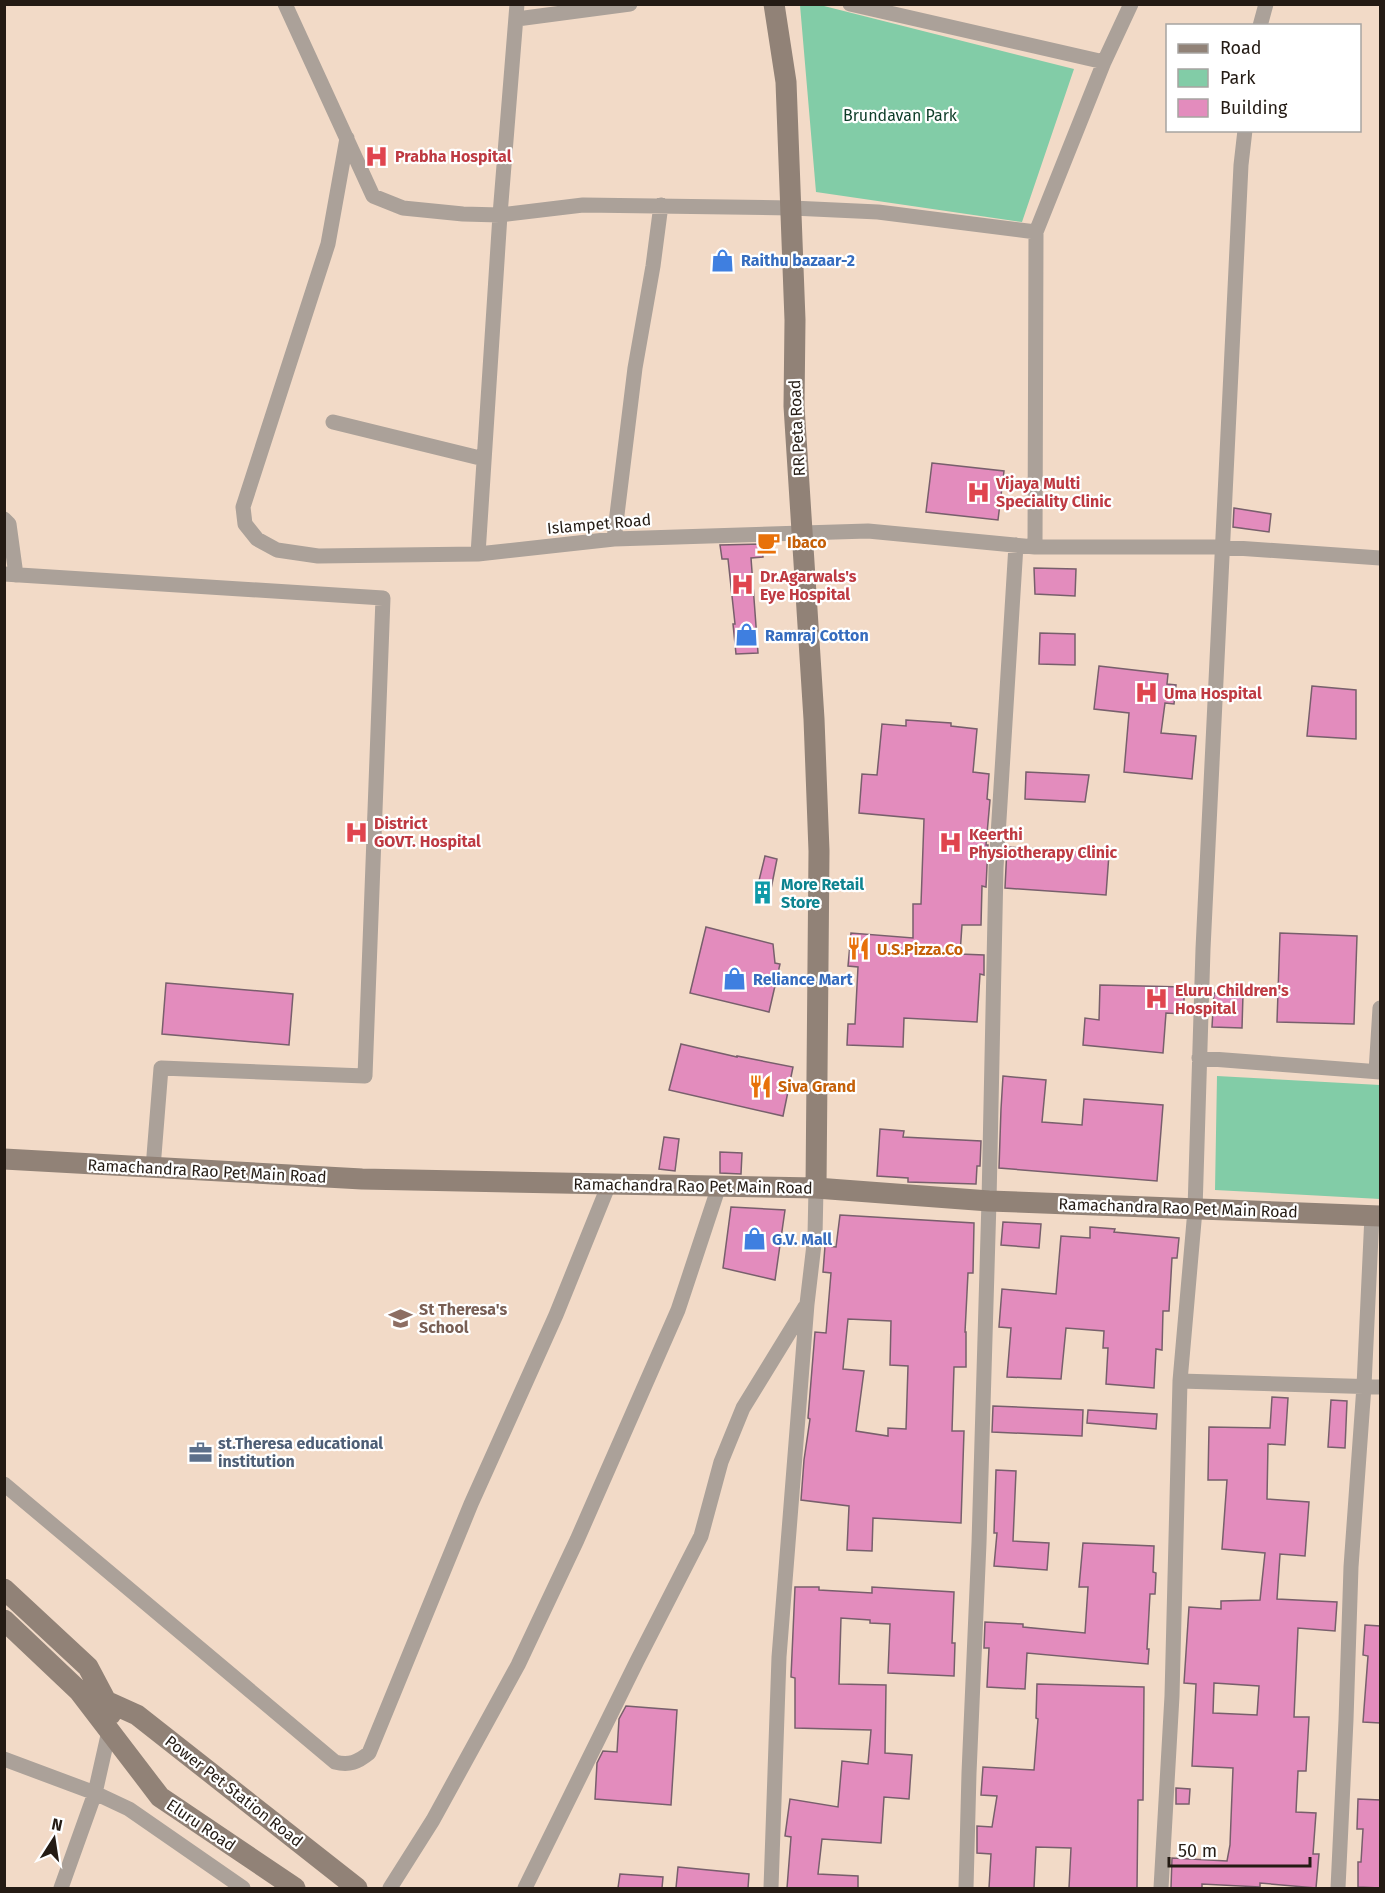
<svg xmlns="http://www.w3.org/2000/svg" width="1385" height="1893" font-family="'Fira Sans',sans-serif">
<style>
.green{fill:#82cca7}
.building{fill:#e38cbd;stroke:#785f6c;stroke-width:1.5;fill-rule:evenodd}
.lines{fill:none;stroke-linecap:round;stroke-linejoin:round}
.street{stroke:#aba199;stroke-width:15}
.secondary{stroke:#918277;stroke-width:21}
.labels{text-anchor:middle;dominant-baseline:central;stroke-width:4.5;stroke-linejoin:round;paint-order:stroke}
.park-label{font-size:16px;fill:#0e3d29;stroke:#fff}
.health-label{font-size:16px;font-weight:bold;fill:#be3a42;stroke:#fff;text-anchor:start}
.shop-label{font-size:16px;font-weight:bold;fill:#366cbe;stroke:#fff;text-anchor:start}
.street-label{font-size:16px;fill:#241b14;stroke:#fff}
.food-label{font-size:16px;font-weight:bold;fill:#c56008;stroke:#fff;text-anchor:start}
.culture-label{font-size:16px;font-weight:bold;fill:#0d838f;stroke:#fff;text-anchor:start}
.education-label{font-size:16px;font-weight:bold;fill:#785e54;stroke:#fff;text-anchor:start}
.service-label{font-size:16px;font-weight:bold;fill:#4e5e75;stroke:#fff;text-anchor:start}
</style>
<rect width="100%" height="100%" fill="#f2dac7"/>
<!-- green -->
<path class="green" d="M800,5H820L1074,69L1022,222L816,192Z
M1217,1076L1380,1085V1199L1215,1190Z"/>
<!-- building -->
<path class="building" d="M932,463L1004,471L998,520L926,512Z
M1234,508L1271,514L1269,532L1233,527Z
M762,544L763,557L751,558L758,653L736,654L733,624H735L728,559H722L720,545Z
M1034,568L1076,569L1075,596L1035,594Z
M1040,633L1075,634V665L1039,664Z
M1099,666L1168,674L1167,684L1176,685L1174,704L1165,703L1161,733L1196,736L1192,779L1124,772L1129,713L1094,709Z
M1312,686L1356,690V739L1307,736Z
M906,720L951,723V726L977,729L973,772L989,774L987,799L990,800L986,845H988L986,887L982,886L981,925H962L960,954L984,955V975L980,974L977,1022L904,1018L903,1047L847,1045L848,1024H855L858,967L848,966L851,933L913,938V904H921L924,819L859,813L862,774L877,775L882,724L906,726Z
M1026,772L1089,775L1085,802L1025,799Z
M1007,847L1109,854L1106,895L1005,888Z
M765,856L777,859L768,904L754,901Z
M706,927L773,944L775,963L780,964L769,1012L690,993Z
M1280,933L1357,936L1354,1024L1277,1022Z
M166,983L293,994L289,1045L162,1034Z
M1100,985L1184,987V1014L1166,1013L1163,1053L1083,1045L1085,1018L1099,1020Z
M1214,993L1243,994L1242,1028L1212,1027Z
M681,1044L737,1057V1056L793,1067L783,1116L669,1090Z
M1003,1076L1046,1080L1042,1122L1082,1125L1084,1099L1163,1105L1157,1181L999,1168L1001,1109Z
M880,1129L904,1131L903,1137L981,1141L980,1166H977L976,1184L908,1182V1178L877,1176Z
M664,1137L679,1139L675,1171L659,1169Z
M720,1152L742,1153L741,1174L720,1173Z
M731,1207L785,1210L775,1280L723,1268Z
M840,1215L974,1223L973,1273H968L965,1332H966V1367H954L952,1431H964L961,1523L873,1518L872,1551L847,1550L849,1506L801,1500L804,1460L810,1419L808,1418L815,1332L826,1333L831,1273L823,1272L825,1246L836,1247ZM848,1319L891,1321L890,1365L908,1366L906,1429L888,1428V1436L856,1431L864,1371L843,1369Z
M1003,1222L1041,1224L1039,1248L1001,1245Z
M1090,1227L1115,1229L1114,1232L1179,1238L1177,1258H1172L1169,1311H1163L1162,1350L1156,1349L1154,1388L1106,1384L1108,1348H1103L1104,1331L1066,1328L1061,1379L1007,1377L1011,1328L999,1327L1002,1289L1056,1294L1061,1236L1090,1238Z
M1272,1397L1288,1398L1285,1445L1268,1444L1267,1499L1309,1502L1305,1556L1280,1554L1277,1599L1337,1602L1335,1631L1298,1628L1294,1717H1309L1306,1771H1298L1296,1812L1316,1813L1313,1854H1319L1316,1888L1260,1883V1887L1202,1884V1888H1171L1172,1858L1227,1861L1230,1845L1233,1768L1192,1766L1196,1684L1184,1683L1189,1607L1221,1609V1601L1260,1600L1265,1553L1222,1549L1227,1480H1208L1209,1427L1270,1428ZM1214,1683L1259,1686L1257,1715L1213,1713Z
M1331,1400L1347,1401L1345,1448L1328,1447Z
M993,1406L1083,1410L1082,1436L992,1432Z
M1088,1410L1157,1414L1156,1429L1087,1423Z
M996,1470L1016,1471L1013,1541L1049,1543L1047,1570L994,1566L997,1533H994Z
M1083,1543L1154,1546L1153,1572L1156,1573L1155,1594H1150L1147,1649H1149L1148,1664L1027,1653L1025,1689L987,1687L989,1648H984L985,1622L1023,1624V1627L1085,1633L1088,1587H1079Z
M795,1587H819V1590L872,1593V1587L954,1592L952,1643H955L954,1676L888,1673L890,1624L870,1623V1620L841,1618L839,1684L886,1685L885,1753L912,1755L909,1799L884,1797L881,1843L822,1839L818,1874L858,1876V1888H787L791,1837L785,1836L790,1799L838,1807L842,1761L868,1764L871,1730L795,1728V1678L791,1677Z
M1365,1625L1380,1626V1723L1363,1722L1368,1656L1363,1655Z
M1037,1684L1144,1687L1143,1800H1138L1137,1888H1069L1071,1848L1036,1847L1034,1888H989L991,1854L977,1853V1826L992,1827L997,1796L981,1795L983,1767L1034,1770L1038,1719L1036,1718Z
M626,1706L677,1710L671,1805L595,1799L597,1763L603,1751L617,1752L619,1719Z
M1176,1788L1190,1789L1189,1804H1176Z
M1358,1799L1380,1800V1888L1358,1887V1862H1361L1363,1829H1357Z
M678,1867L749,1874L748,1888H676Z
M620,1874L663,1877L662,1888H618Z"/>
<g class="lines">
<!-- street -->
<path class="street" d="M285,4L373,196L403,208L463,214L500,215L583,205L792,208L878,212L1036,232
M850,4L1104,62
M517,19L630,4
M1260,26L1266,4
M347,138L328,244L243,507L245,524L257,539L277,550L318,556L478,554L614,539L868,531L1035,547H1222L1380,558
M333,422L484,459
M4,519L9,524L16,575
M614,539L635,368L653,266L661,205
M1035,547L1036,232L1104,62L1131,4
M478,554L500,215L517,4
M4,574L383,598L365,1076L161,1068L153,1168
M1199,1058L1380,1072
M1376,1072L1380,1008
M1180,1381L1380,1387
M4,1484L335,1762C349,1766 358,1762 369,1753L471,1504L556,1315L609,1184
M4,1759L95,1793L129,1809L243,1888
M61,1888L95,1793L109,1731
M390,1888L433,1820L518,1665L577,1540L678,1310L719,1186
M525,1888L637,1661L701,1536L721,1462L743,1408L805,1307
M771,1888L779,1657L807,1304L815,1236L816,1188
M966,1888L969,1773L979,1543L989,1201L996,868L1016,545
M1161,1888L1172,1696L1180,1381L1195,1210L1203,949L1241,165L1245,130
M1338,1888L1346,1720L1351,1567L1364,1386L1372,1215"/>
<!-- secondary -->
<path class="secondary" d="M774,4L786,82L795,320L794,406L814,719L819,851L816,1188
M4,1159L362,1179L816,1188L989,1201L1380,1216
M4,1589L88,1667L106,1701L111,1714
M4,1620L79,1691L160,1797L295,1888
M106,1701L137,1715L357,1888"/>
</g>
<!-- icons -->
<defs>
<symbol id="hospital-bare" viewBox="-9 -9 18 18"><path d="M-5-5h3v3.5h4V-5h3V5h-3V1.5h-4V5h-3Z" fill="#e0444e" stroke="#fff" stroke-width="2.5" paint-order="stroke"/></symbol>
<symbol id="shop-bare" viewBox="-9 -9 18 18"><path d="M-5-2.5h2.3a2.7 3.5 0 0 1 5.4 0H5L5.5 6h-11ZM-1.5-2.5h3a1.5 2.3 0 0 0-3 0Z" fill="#3f7fe0" stroke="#fff" stroke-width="2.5" paint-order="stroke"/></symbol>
<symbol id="cafe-bare" viewBox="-9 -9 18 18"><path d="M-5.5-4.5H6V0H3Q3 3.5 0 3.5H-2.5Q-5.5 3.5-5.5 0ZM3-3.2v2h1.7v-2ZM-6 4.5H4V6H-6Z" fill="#e8710a" stroke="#fff" stroke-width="2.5" paint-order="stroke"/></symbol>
<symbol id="building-bare" viewBox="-9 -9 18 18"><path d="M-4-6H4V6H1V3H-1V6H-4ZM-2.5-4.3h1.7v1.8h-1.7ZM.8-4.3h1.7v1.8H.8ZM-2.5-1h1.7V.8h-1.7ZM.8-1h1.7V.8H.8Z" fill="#0f9aa8" stroke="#fff" stroke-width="2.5" paint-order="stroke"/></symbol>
<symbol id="restaurant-bare" viewBox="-9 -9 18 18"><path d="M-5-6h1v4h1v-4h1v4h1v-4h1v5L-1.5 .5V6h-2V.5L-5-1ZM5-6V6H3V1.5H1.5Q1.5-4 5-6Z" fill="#e8710a" stroke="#fff" stroke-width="2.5" paint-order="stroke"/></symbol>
<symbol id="school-bare" viewBox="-9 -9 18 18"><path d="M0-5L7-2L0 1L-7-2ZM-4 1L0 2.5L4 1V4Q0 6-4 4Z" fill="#8d6e63" stroke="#fff" stroke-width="2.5" paint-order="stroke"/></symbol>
<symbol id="office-bare" viewBox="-9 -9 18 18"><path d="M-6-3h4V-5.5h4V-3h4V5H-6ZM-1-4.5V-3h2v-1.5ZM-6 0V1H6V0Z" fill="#5c6f8a" stroke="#fff" stroke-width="2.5" paint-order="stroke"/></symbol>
</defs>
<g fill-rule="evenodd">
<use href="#hospital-bare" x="360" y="140" width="33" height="33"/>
<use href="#shop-bare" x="706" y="244" width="33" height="33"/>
<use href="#hospital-bare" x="962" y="476" width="33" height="33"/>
<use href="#cafe-bare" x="752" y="526" width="33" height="33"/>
<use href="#hospital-bare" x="726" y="568" width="33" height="33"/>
<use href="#shop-bare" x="730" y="618" width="33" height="33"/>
<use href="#hospital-bare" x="1130" y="676" width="33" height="33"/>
<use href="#hospital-bare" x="340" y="816" width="33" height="33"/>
<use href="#hospital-bare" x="934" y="826" width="33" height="33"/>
<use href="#building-bare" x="746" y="876" width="33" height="33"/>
<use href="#restaurant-bare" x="842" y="932" width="33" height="33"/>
<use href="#shop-bare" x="718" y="962" width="33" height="33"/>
<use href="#hospital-bare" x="1140" y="982" width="33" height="33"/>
<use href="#restaurant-bare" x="744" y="1070" width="33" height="33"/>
<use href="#shop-bare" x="738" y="1222" width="33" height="33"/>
<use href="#school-bare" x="384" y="1302" width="33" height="33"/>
<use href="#office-bare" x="184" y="1436" width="33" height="33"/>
</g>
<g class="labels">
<!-- park labels -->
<g class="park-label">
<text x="900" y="115">Brundavan Park</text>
</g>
<!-- health labels -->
<g class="health-label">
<text x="395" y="156">Prabha Hospital</text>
<text x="996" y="483">Vijaya Multi<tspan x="996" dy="18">Speciality Clinic</tspan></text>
<text x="760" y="576">Dr.Agarwals's<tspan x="760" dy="18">Eye Hospital</tspan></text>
<text x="1164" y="693">Uma Hospital</text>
<text x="374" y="823">District<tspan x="374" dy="18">GOVT. Hospital</tspan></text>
<text x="969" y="834">Keerthi<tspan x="969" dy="18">Physiotherapy Clinic</tspan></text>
<text x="1175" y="990">Eluru Children's<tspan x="1175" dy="18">Hospital</tspan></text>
</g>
<!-- shop labels -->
<g class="shop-label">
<text x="741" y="260">Raithu bazaar-2</text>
<text x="765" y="635">Ramraj Cotton</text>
<text x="753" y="979">Reliance Mart</text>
<text x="772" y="1239">G.V. Mall</text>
</g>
<!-- street labels -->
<g class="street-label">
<text transform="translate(797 428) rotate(-93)">RR Peta Road</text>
<text transform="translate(599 524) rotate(-5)">Islampet Road</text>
<text transform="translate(207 1171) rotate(3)">Ramachandra Rao Pet Main Road</text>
<text transform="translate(693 1186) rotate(1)">Ramachandra Rao Pet Main Road</text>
<text transform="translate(1178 1208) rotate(2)">Ramachandra Rao Pet Main Road</text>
<text transform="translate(234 1791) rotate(38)">Power Pet Station Road</text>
<text transform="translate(201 1825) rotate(34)">Eluru Road</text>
</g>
<!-- food labels -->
<g class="food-label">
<text x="787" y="542">Ibaco</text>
<text x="877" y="949">U.S.Pizza.Co</text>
<text x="778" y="1086">Siva Grand</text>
</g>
<!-- culture labels -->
<g class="culture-label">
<text x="781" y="884">More Retail<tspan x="781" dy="18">Store</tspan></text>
</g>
<!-- education labels -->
<g class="education-label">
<text x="419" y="1309">St Theresa's<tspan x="419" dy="18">School</tspan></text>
</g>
<!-- service labels -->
<g class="service-label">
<text x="218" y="1443">st.Theresa educational<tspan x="218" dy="18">institution</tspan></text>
</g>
</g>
<!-- border -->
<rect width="1385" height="1893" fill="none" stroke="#241b14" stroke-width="12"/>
<!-- legend -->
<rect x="1166" y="24" width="195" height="108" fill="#ffffff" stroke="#a7a4a1" stroke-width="1.5"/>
<rect x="1178" y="44" width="30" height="9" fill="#918277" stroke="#a7a4a1" stroke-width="1.5"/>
<text x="1220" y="54" font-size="18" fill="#241b14">Road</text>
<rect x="1178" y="69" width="30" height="18" fill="#82cca7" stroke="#a7a4a1" stroke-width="1.5"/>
<text x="1220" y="84" font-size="18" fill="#241b14">Park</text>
<rect x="1178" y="99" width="30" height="18" fill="#e38cbd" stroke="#a7a4a1" stroke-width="1.5"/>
<text x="1220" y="114" font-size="18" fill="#241b14">Building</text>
<!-- north arrow -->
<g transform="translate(54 1839) rotate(12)" stroke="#ffffff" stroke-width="4.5" paint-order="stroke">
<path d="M0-4.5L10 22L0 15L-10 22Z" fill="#241b14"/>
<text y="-9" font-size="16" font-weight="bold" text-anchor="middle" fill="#241b14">N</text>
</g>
<!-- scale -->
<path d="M1169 1857v9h141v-9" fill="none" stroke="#241b14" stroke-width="3"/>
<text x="1178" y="1857" font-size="18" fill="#241b14" stroke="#ffffff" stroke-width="4.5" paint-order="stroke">50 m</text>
</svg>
